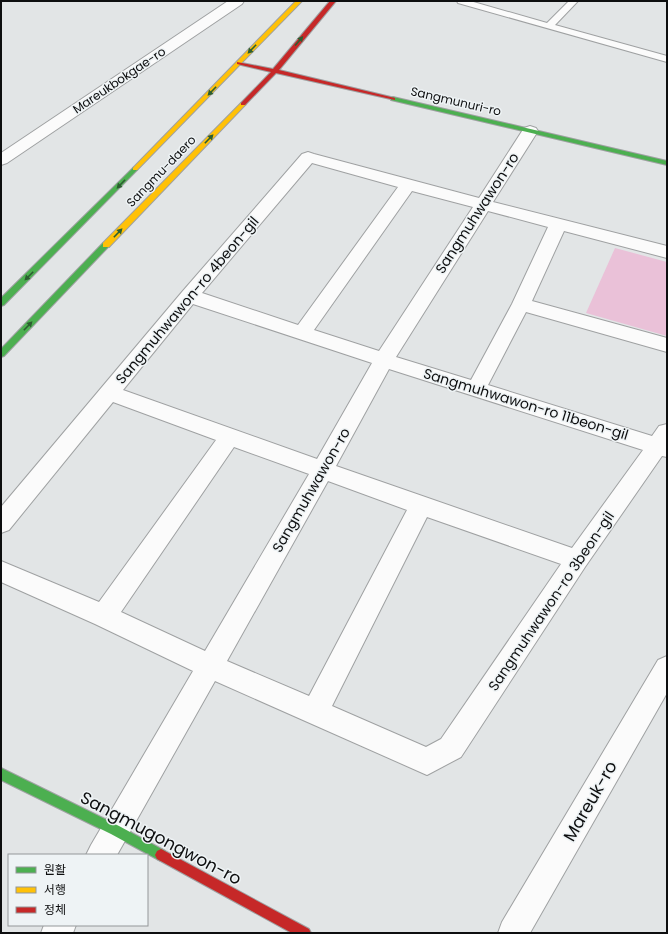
<svg xmlns="http://www.w3.org/2000/svg" width="668" height="934" font-family="Poppins,'Noto Sans KR',sans-serif">
<style>
.green{fill:#eac1d8}
.lines{fill:none;stroke-linecap:round;stroke-linejoin:round}
.lane-casing{stroke:#9fa1a2;stroke-width:2}
.street-casing{stroke:#9fa1a2;stroke-width:2}
.fast-casing{stroke:#9fa1a2;stroke-width:2}
.slow-casing{stroke:#9fa1a2;stroke-width:2}
.jam-casing{stroke:#9fa1a2;stroke-width:2}
.lane{fill:#fbfbfb;fill-rule:evenodd}
.street{fill:#fbfbfb;fill-rule:evenodd}
.fast{fill:#4caf50;fill-rule:evenodd}
.slow{fill:#ffc107;fill-rule:evenodd}
.jam{fill:#c62828;fill-rule:evenodd}
.oneway{fill:#2c5e30}
.labels{text-anchor:middle;dominant-baseline:central;stroke-width:3;stroke-linejoin:round;paint-order:stroke}
.far-street-label{font-size:12px;fill:#0d0e0f;stroke:#eef3f5}
.street-label{font-size:14px;fill:#0d0e0f;stroke:#eef3f5}
.near-street-label{font-size:17px;fill:#0d0e0f;stroke:#eef3f5}
</style>
<rect width="100%" height="100%" fill="#e2e5e6"/>
<!-- green -->
<path class="green" d="M615,248L667,262V336L586,313Z"/>
<g class="lines">
<defs>
<path id="lane" d="M457,1H470L547,23L569,1H578L555,25L667,56V62L458,3Z"/>
<path id="street" d="M228,1H244L242,4L7,163L1,165V153Z
M530,126L536,128L538,131L493,202L667,246V258L564,231L532,301L667,338V352L526,312L488,385L652,436L659,426L667,424V457L662,456L585,567L461,757L427,775L215,681L117,855H86L91,845L193,671L95,624L1,582V561L99,602L216,440L113,402L9,530L1,533V507L182,292L302,154L308,152L314,154L479,198L524,128ZM312,163L398,187L298,325L202,293ZM412,191L473,207L379,351L314,330ZM488,211L548,227L512,304L471,380L396,357ZM193,304L372,363L317,459L123,390ZM389,369L643,450L572,548L336,466ZM234,447L309,474L205,651L121,612ZM328,481L407,510L309,696L227,661ZM427,517L561,564L441,739L426,747L332,706Z
M667,656V693L530,933H498L502,922L658,660Z
M44,925H76L73,933H41Z"/>
<path id="fast" d="M393,97L667,161V165L391,100V98Z
M135,167L137,168V170L4,305L1,306V298L133,168Z
M103,243H106L110,245L4,356L1,357V349Z
M1,768L119,826L165,851L167,855L165,859L161,861L157,859L111,834L1,780Z"/>
<path id="slow" d="M296,1H302L137,170H133V168Z
M241,103L246,104L109,247H103V243Z"/>
<path id="jam" d="M330,1H336L279,70L395,98V100L276,73L245,105H241V103L271,72L237,64V62L273,69Z
M161,849L309,929L311,933H292L157,859L155,855L157,851Z"/>
</defs>
<!-- lane casing -->
<use href="#lane" class="lane-casing"/>
<!-- street casing -->
<use href="#street" class="street-casing"/>
<!-- fast casing -->
<use href="#fast" class="fast-casing"/>
<!-- slow casing -->
<use href="#slow" class="slow-casing"/>
<!-- jam casing -->
<use href="#jam" class="jam-casing"/>
<!-- lane -->
<use href="#lane" class="lane"/>
<!-- street -->
<use href="#street" class="street"/>
<!-- fast -->
<use href="#fast" class="fast"/>
<!-- slow -->
<use href="#slow" class="slow"/>
<!-- jam -->
<use href="#jam" class="jam"/>
</g>
<!-- one-way arrows -->
<defs><path id="oneway-solid" d="M-6-.8H1V-3.2L6.5 0L1 3.2V.8H-6Z"/></defs>
<g class="oneway">
<use href="#oneway-solid" transform="translate(299 41) rotate(-50)"/>
<use href="#oneway-solid" transform="translate(252 49) rotate(134)"/>
<use href="#oneway-solid" transform="translate(212 91) rotate(134)"/>
<use href="#oneway-solid" transform="translate(209 139) rotate(-46)"/>
<use href="#oneway-solid" transform="translate(121 184) rotate(134)"/>
<use href="#oneway-solid" transform="translate(118 233) rotate(-46)"/>
<use href="#oneway-solid" transform="translate(29 276) rotate(135)"/>
<use href="#oneway-solid" transform="translate(28 326) rotate(-46)"/>
</g>
<g class="labels">
<!-- far-street labels -->
<g class="far-street-label">
<text transform="translate(119 80) rotate(-34)">Mareukbokgae-ro</text>
<text transform="translate(456 101) rotate(13)">Sangmunuri-ro</text>
<text transform="translate(161 171) rotate(-46)">Sangmu-daero</text>
</g>
<!-- street labels -->
<g class="street-label">
<text transform="translate(477 213) rotate(-57)">Sangmuhwawon-ro</text>
<text transform="translate(187 300) rotate(-50)">Sangmuhwawon-ro 4beon-gil</text>
<text transform="translate(526 404) rotate(17)">Sangmuhwawon-ro 11beon-gil</text>
<text transform="translate(311 490) rotate(-60)">Sangmuhwawon-ro</text>
<text transform="translate(551 601) rotate(-56)">Sangmuhwawon-ro 3beon-gil</text>
</g>
<!-- near-street labels -->
<g class="near-street-label">
<text transform="translate(590 801) rotate(-60)">Mareuk-ro</text>
<text transform="translate(161 838) rotate(28)">Sangmugongwon-ro</text>
</g>
</g>
<!-- border -->
<rect width="668" height="934" fill="none" stroke="#0d0e0f" stroke-width="4"/>
<!-- legend -->
<rect x="8" y="854" width="140" height="72" fill="#eef3f5" stroke="#949799"/>
<rect x="16" y="867" width="20" height="6" fill="#4caf50" stroke="#949799"/>
<text x="44" y="874" font-size="12" fill="#0d0e0f">원활</text>
<rect x="16" y="887" width="20" height="6" fill="#ffc107" stroke="#949799"/>
<text x="44" y="894" font-size="12" fill="#0d0e0f">서행</text>
<rect x="16" y="907" width="20" height="6" fill="#c62828" stroke="#949799"/>
<text x="44" y="914" font-size="12" fill="#0d0e0f">정체</text>
</svg>
